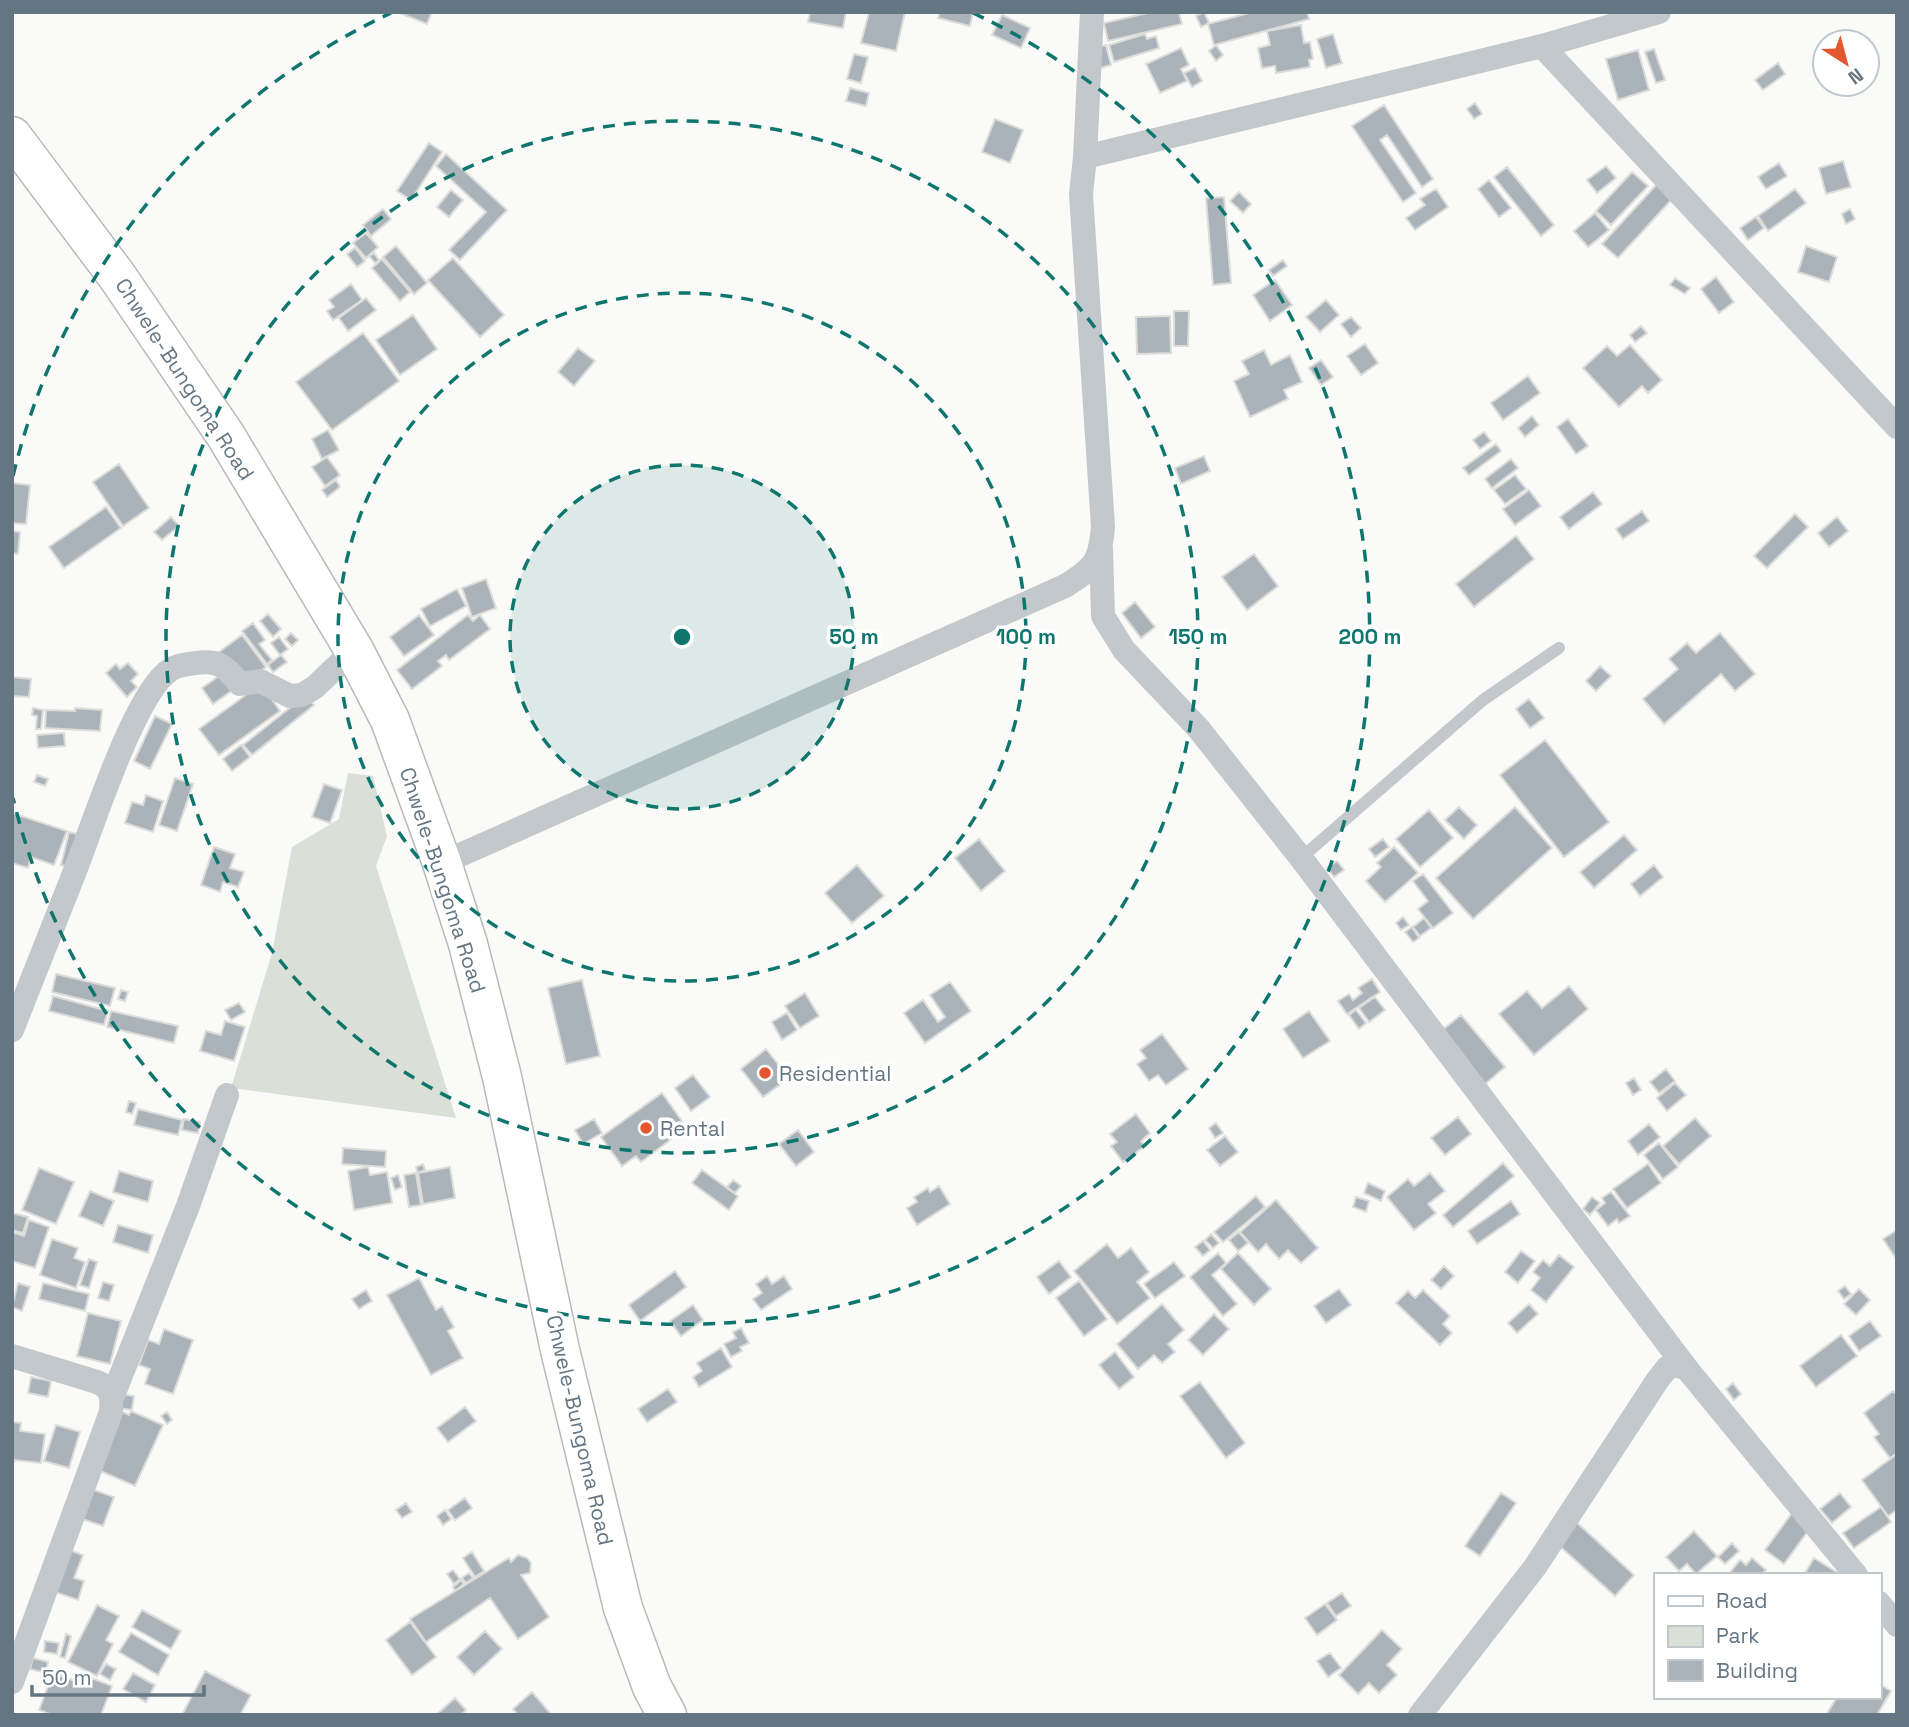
<svg xmlns="http://www.w3.org/2000/svg" width="1909" height="1727" font-family="'Space Grotesk',sans-serif">
<style>
.green{fill:#dadfd7}
.building{fill:#aab3b9;stroke:#dcdcda;stroke-width:2}
.lines{fill:none;stroke-linecap:round;stroke-linejoin:round}
.primary-casing{stroke:#b5babe;stroke-width:41}
.service{stroke:#c3c8cc;stroke-width:12}
.minor{stroke:#c3c8cc;stroke-width:24}
.primary{stroke:#fff;stroke-width:38}
.ring{fill:none;stroke:#0f766e;stroke-width:3.5;stroke-dasharray:12 9}
.poi-dot{fill:#e4572e;stroke:#fff;stroke-width:2.5}
.labels{text-anchor:middle;dominant-baseline:central;stroke-width:7;stroke-linejoin:round;paint-order:stroke}
.street-label{font-size:21px;fill:#657683;stroke:#fff}
.poi-label{font-size:21px;fill:#657683;stroke:#fff;text-anchor:start}
.centre{fill:#0f766e;stroke:#fff;stroke-width:3.5}
.ring-label{font-size:21px;text-anchor:middle;font-weight:bold;fill:#0f766e;stroke:#fff;stroke-width:7;stroke-linejoin:round;paint-order:stroke}
</style>
<rect width="100%" height="100%" fill="#fafaf8"/>
<!-- green -->
<path class="green" d="M348,773L373,776L387,836L376,866L456,1118L231,1088L272,953L292,847L339,819Z"/>
<!-- building -->
<path class="building" d="M397,12H432L427,24Z
M810,12H846L843,28L808,22Z
M869,12H905L896,51L861,43Z
M940,12H973L970,26L938,18Z
M1152,12H1179L1182,24L1108,41L1104,23Z
M1204,12L1209,23L1201,27L1196,16Z
M1253,12H1307L1309,19L1214,45L1208,24Z
M1002,15L1030,28L1021,48L992,35Z
M1301,25L1304,43L1310,42L1313,59L1309,60L1310,67L1276,73L1275,66L1262,68L1258,48L1270,45L1267,31Z
M1145,34L1147,39L1156,36L1159,48L1114,62L1109,45Z
M1333,34L1342,63L1326,68L1317,39Z
M1106,45L1111,65L1101,68L1096,48Z
M1216,45L1223,55L1216,61L1209,51Z
M1181,48L1189,65L1181,69L1187,81L1160,93L1146,64Z
M1654,49L1665,80L1656,83L1645,52Z
M1638,50L1649,90L1618,100L1606,59Z
M854,54L868,57L861,83L847,79Z
M1778,63L1785,74L1763,90L1755,80Z
M1195,68L1202,81L1192,87L1184,73Z
M850,88L869,93L866,106L846,101Z
M1475,103L1482,114L1474,119L1467,109Z
M1384,105L1433,179L1422,187L1387,135L1380,140L1416,193L1403,202L1352,126Z
M995,119L1023,130L1010,163L982,152Z
M429,143L442,152L411,200L397,191Z
M446,154L507,210L460,260L449,250L486,212L436,166Z
M1843,161L1851,187L1826,194L1819,168Z
M1779,163L1787,176L1766,189L1758,177Z
M1606,166L1616,178L1597,193L1587,180Z
M1507,167L1554,225L1541,236L1494,177Z
M1632,172L1648,186L1611,225L1596,211Z
M1489,180L1511,208L1499,217L1478,189Z
M1658,183L1674,197L1618,258L1602,244Z
M1436,189L1448,207L1415,230L1406,218L1425,205L1420,199Z
M1795,189L1806,203L1768,231L1758,216Z
M451,190L463,200L449,217L437,207Z
M1239,192L1251,204L1243,213L1230,201Z
M1224,197L1231,283L1213,285L1206,198Z
M383,209L391,219L371,236L363,225Z
M1850,209L1855,219L1846,224L1842,214Z
M1595,213L1609,230L1588,247L1574,231Z
M1756,217L1764,228L1748,240L1740,228Z
M366,233L378,247L366,258L353,243Z
M396,246L427,283L414,294L383,257Z
M1806,246L1837,257L1829,282L1798,272Z
M355,248L365,261L357,267L347,254Z
M374,253L379,260L375,263L369,256Z
M453,258L504,315L480,337L428,280Z
M382,259L410,292L400,301L372,268Z
M1283,260L1287,266L1273,276L1269,270Z
M1716,277L1734,302L1719,313L1701,289Z
M1675,278L1690,288L1685,294L1670,285Z
M1275,280L1292,305L1270,321L1253,295Z
M351,284L362,300L333,320L327,311L334,307L329,300Z
M366,298L376,310L348,331L339,318Z
M1326,300L1339,315L1320,332L1306,317Z
M1174,311H1189L1188,346H1174Z
M413,315L437,349L400,375L376,340Z
M1170,316L1171,353L1137,354L1136,317Z
M1351,317L1361,328L1351,337L1341,324Z
M1641,326L1647,333L1635,342L1630,335Z
M363,333L399,381L332,430L296,382Z
M1365,344L1378,363L1361,375L1347,356Z
M1630,345L1662,380L1648,393L1642,386L1619,407L1583,368L1607,346L1617,356Z
M578,348L595,361L574,386L558,372Z
M1264,350L1271,365L1290,355L1302,382L1284,390L1288,399L1250,417L1234,381L1249,374L1242,361Z
M1321,360L1333,377L1321,385L1309,368Z
M1528,376L1540,393L1503,420L1491,403Z
M1532,416L1539,425L1525,437L1518,428Z
M1568,419L1588,446L1576,454L1557,427Z
M328,430L339,450L322,459L312,439Z
M1484,432L1491,441L1480,449L1473,440Z
M1496,444L1501,451L1469,475L1463,468Z
M1204,456L1210,471L1181,484L1175,468Z
M327,457L340,475L325,486L312,467Z
M1511,459L1518,468L1492,488L1485,479Z
M119,464L149,508L123,526L93,482Z
M1515,475L1526,489L1505,504L1494,490Z
M336,480L340,487L327,497L322,490Z
M12,483L30,485L26,524L12,523Z
M1529,490L1541,506L1515,525L1503,509Z
M1593,492L1602,504L1569,529L1560,517Z
M106,507L121,528L64,568L49,547Z
M1642,511L1649,521L1623,539L1616,529Z
M1795,514L1808,527L1767,568L1754,556Z
M171,517L179,526L162,540L154,532Z
M1837,517L1848,531L1829,547L1818,533Z
M12,531L20,532L18,554L12,553Z
M1516,536L1534,559L1474,607L1456,584Z
M1254,554L1278,586L1247,610L1222,577Z
M486,579L496,608L472,617L462,588Z
M457,589L466,606L430,626L421,609Z
M1135,602L1155,627L1141,638L1122,613Z
M268,614L281,629L273,637L260,621Z
M419,615L434,635L404,656L390,637Z
M468,615L473,621L480,615L490,629L449,660L446,655L438,661L442,666L412,689L397,670Z
M253,623L265,640L259,644L272,660L267,664L242,631Z
M291,633L298,640L292,646L285,639Z
M1720,633L1755,674L1735,691L1721,674L1664,724L1643,699L1678,669L1669,659L1687,643L1696,653Z
M242,635L266,667L243,684L219,652Z
M279,637L288,649L280,655L271,643Z
M281,655L287,662L273,672L268,665Z
M128,663L138,674L131,681L137,687L127,697L106,673L116,664L120,669Z
M1600,666L1611,676L1596,691L1586,681Z
M226,671L237,687L213,704L202,688Z
M12,677L31,679L29,697L12,696Z
M261,684L280,711L219,755L199,729Z
M306,695L314,705L252,755L243,745Z
M1529,699L1544,718L1530,728L1516,709Z
M33,708L43,710L41,729H36L37,716L32,715Z
M75,708L102,710L100,731L45,728L46,710L75,711Z
M155,716L172,724L150,769L134,761Z
M64,733L65,746L38,748L37,735Z
M1545,740L1609,822L1564,857L1500,775Z
M241,745L250,757L232,771L223,759Z
M37,775L48,779L45,786L34,782Z
M175,778L193,784L177,831L159,825Z
M324,784L342,790L330,823L312,817Z
M146,795L163,801L153,832L125,823L132,802L143,805Z
M1459,807L1477,825L1464,839L1445,820Z
M1515,807L1552,848L1473,919L1436,878Z
M1429,810L1453,838L1420,867L1396,839Z
M12,813L67,831L54,865L31,857L28,868L12,863Z
M69,832L77,834L69,867L61,865Z
M1624,835L1637,850L1594,888L1580,872Z
M979,839L1005,871L981,891L955,858Z
M1383,839L1389,847L1375,857L1369,849Z
M214,847L235,854L230,868L244,872L238,887L223,882L220,892L201,885Z
M1394,847L1418,873L1385,902L1366,881L1381,867L1377,863Z
M1337,861L1344,870L1334,877L1327,868Z
M857,865L884,896L852,923L825,893Z
M1654,865L1663,877L1640,896L1631,884Z
M1423,874L1453,913L1433,928L1418,909L1428,901L1413,881Z
M1403,917L1409,925L1401,930L1396,923Z
M1424,918L1431,928L1420,936L1413,927Z
M1412,927L1419,938L1413,942L1405,932Z
M56,974L115,988L110,1006L52,992Z
M1372,979L1380,992L1347,1014L1338,1001L1349,994L1353,1000L1362,993L1358,988Z
M582,980L600,1056L566,1064L548,988Z
M950,982L971,1011L925,1043L904,1013L923,1000L938,1022L945,1017L930,995Z
M1569,986L1588,1009L1534,1055L1499,1014L1527,991L1542,1008Z
M121,990L128,992L125,1001L118,999Z
M805,993L819,1016L800,1028L785,1006Z
M53,996L108,1011L104,1025L49,1011Z
M1375,997L1385,1010L1369,1022L1359,1008Z
M239,1003L245,1012L231,1020L225,1010Z
M1356,1010L1366,1023L1359,1029L1349,1015Z
M111,1011L178,1026L174,1043L107,1027Z
M1309,1011L1330,1041L1303,1058L1283,1029Z
M787,1013L797,1030L782,1040L772,1022Z
M1461,1015L1505,1067L1485,1084L1441,1031Z
M225,1021L245,1027L234,1061L200,1051L206,1031L221,1035Z
M1162,1034L1188,1069L1166,1085L1158,1075L1149,1081L1137,1064L1146,1058L1140,1050Z
M766,1049L789,1078L763,1097L741,1069Z
M1666,1069L1675,1081L1659,1093L1650,1082Z
M693,1075L710,1097L691,1111L675,1088Z
M1634,1078L1641,1090L1633,1095L1626,1083Z
M1675,1083L1686,1095L1667,1111L1657,1098Z
M662,1093L684,1124L671,1133L674,1137L641,1162L636,1156L622,1166L601,1137Z
M129,1101L136,1103L132,1114L126,1112Z
M138,1109L182,1120L178,1135L134,1125Z
M1136,1114L1150,1133L1141,1141L1145,1146L1123,1162L1111,1146L1117,1142L1110,1134Z
M1458,1117L1471,1134L1445,1155L1431,1138Z
M1695,1118L1711,1136L1679,1164L1663,1146Z
M184,1119L200,1122L198,1133L182,1130Z
M594,1119L602,1133L583,1144L575,1130Z
M1216,1123L1223,1133L1215,1138L1209,1128Z
M1649,1124L1660,1137L1638,1155L1628,1141Z
M798,1130L814,1152L796,1166L779,1144Z
M1225,1136L1238,1152L1220,1166L1207,1150Z
M1659,1143L1678,1167L1663,1179L1644,1155Z
M343,1148L386,1151L385,1167L342,1164Z
M1503,1163L1514,1176L1453,1227L1443,1215Z
M423,1164L425,1170L418,1173L416,1167Z
M1648,1164L1661,1183L1627,1208L1613,1189Z
M368,1167L370,1175L387,1172L392,1203L354,1210L348,1171Z
M450,1167L455,1198L423,1204L418,1173Z
M39,1168L74,1182L56,1224L22,1210Z
M702,1170L738,1196L729,1210L692,1183Z
M119,1171L153,1181L148,1202L113,1192Z
M416,1173L421,1205L409,1207L404,1175Z
M1430,1173L1445,1191L1428,1204L1436,1213L1414,1230L1387,1197L1408,1179L1414,1186Z
M398,1175L402,1187L395,1190L391,1178Z
M733,1180L741,1186L735,1193L727,1187Z
M1368,1183L1385,1191L1381,1201L1364,1193Z
M939,1186L950,1204L917,1225L907,1208L917,1202L914,1197L928,1188L930,1192Z
M90,1191L114,1201L103,1226L79,1216Z
M1611,1192L1630,1216L1619,1223L1617,1219L1608,1226L1596,1210L1605,1203L1602,1198Z
M1256,1196L1265,1207L1223,1242L1214,1232Z
M1356,1197L1369,1201L1366,1212L1353,1207Z
M1592,1197L1600,1203L1590,1215L1583,1209Z
M1276,1200L1318,1248L1301,1263L1288,1250L1279,1259L1266,1244L1258,1252L1240,1232Z
M1511,1201L1520,1214L1477,1244L1468,1231Z
M12,1213L28,1217L23,1233L12,1230Z
M29,1220L49,1227L35,1268L12,1261V1232L24,1236Z
M118,1225L153,1235L148,1253L113,1242Z
M1897,1230V1260L1883,1239Z
M1239,1232L1248,1243L1238,1251L1229,1240Z
M1211,1234L1219,1243L1213,1248L1205,1240Z
M52,1239L78,1248L74,1258L85,1262L76,1288L40,1275Z
M1203,1241L1210,1250L1203,1256L1195,1247Z
M1107,1244L1118,1258L1131,1248L1149,1272L1137,1282L1150,1298L1117,1324L1074,1271Z
M1521,1251L1535,1261L1518,1283L1505,1272Z
M1218,1253L1226,1263L1212,1275L1237,1304L1223,1316L1190,1277Z
M1238,1253L1271,1289L1254,1305L1221,1269Z
M1559,1255L1574,1267L1546,1302L1531,1290L1540,1278L1533,1272L1543,1260L1550,1266Z
M89,1259L97,1262L89,1288L80,1285Z
M1059,1261L1071,1277L1049,1294L1037,1277Z
M1174,1262L1185,1276L1155,1298L1144,1284Z
M1444,1266L1454,1276L1441,1289L1431,1280Z
M675,1271L686,1287L640,1321L629,1305Z
M767,1276L772,1284L784,1276L792,1289L761,1310L753,1299L762,1293L756,1284Z
M419,1278L436,1310L442,1306L454,1327L448,1331L463,1358L431,1375L387,1295Z
M1079,1281L1107,1319L1084,1336L1056,1298Z
M103,1282L114,1285L109,1301L98,1298Z
M18,1283L30,1287L22,1311L12,1307Z
M43,1283L89,1294L85,1311L39,1299Z
M1845,1286L1851,1294L1844,1299L1838,1291Z
M1339,1289L1351,1305L1326,1323L1314,1306Z
M1859,1289L1870,1300L1856,1315L1844,1304Z
M366,1290L372,1301L359,1309L352,1299Z
M1423,1290L1450,1316L1443,1324L1452,1333L1440,1345L1396,1303L1408,1291L1415,1298Z
M1162,1304L1184,1330L1168,1344L1175,1352L1162,1363L1154,1355L1138,1369L1117,1344Z
M1529,1304L1538,1314L1517,1333L1508,1323Z
M693,1305L703,1320L681,1336L670,1321Z
M88,1313L121,1321L110,1364L77,1356Z
M1214,1314L1229,1329L1203,1355L1188,1340Z
M1870,1321L1881,1336L1859,1351L1849,1336Z
M741,1328L749,1343L740,1347L742,1351L731,1357L724,1344L736,1338L733,1332Z
M164,1329L193,1340L173,1394L145,1384L150,1369L139,1365L148,1340L159,1344Z
M1841,1335L1857,1356L1816,1387L1800,1366Z
M721,1348L732,1367L699,1387L693,1377L702,1371L697,1363Z
M1115,1352L1134,1377L1119,1389L1099,1365Z
M31,1377L51,1381L48,1397L28,1393Z
M1200,1382L1245,1443L1226,1458L1180,1396Z
M1733,1383L1741,1394L1734,1400L1726,1389Z
M668,1389L677,1402L647,1422L638,1409Z
M1893,1391L1897,1395V1453L1890,1458L1874,1437L1879,1434L1864,1413Z
M119,1394L134,1396L132,1410L118,1408Z
M465,1407L476,1421L448,1442L437,1428Z
M121,1411L129,1415L131,1411L163,1425L135,1486L98,1470Z
M167,1412L172,1420L167,1424L161,1416Z
M12,1422L21,1423L20,1431L45,1434L41,1463L15,1460L12,1466Z
M56,1425L80,1432L69,1468L44,1461Z
M1897,1454V1510L1888,1516L1862,1480Z
M85,1487L114,1497L103,1526L76,1517Z
M1501,1493L1516,1503L1480,1556L1465,1546Z
M1840,1493L1851,1507L1832,1523L1820,1509Z
M465,1498L472,1508L455,1520L448,1510Z
M406,1503L412,1512L402,1518L396,1510Z
M1881,1507L1891,1522L1854,1548L1843,1533Z
M445,1510L451,1519L443,1525L437,1516Z
M1792,1513L1811,1527L1784,1564L1765,1550Z
M1573,1519L1634,1575L1615,1596L1553,1540Z
M1694,1531L1717,1556L1696,1574L1687,1564L1679,1571L1666,1557Z
M1732,1543L1739,1551L1725,1564L1718,1557Z
M67,1549L83,1555L74,1578L84,1581L78,1600L52,1591Z
M472,1552L484,1571L475,1577L463,1558Z
M518,1555L527,1558L531,1563L530,1573L521,1575L549,1617L518,1639L490,1598L426,1642L410,1619L509,1558L511,1562Z
M1752,1558L1766,1570L1761,1575H1728L1740,1560L1746,1565Z
M1814,1558L1841,1575H1804Z
M453,1570L460,1579L454,1584L447,1574Z
M469,1573L473,1578L466,1583L462,1578Z
M461,1580L464,1584L455,1591L453,1587Z
M1342,1593L1351,1606L1336,1616L1327,1603Z
M1325,1604L1337,1620L1317,1635L1305,1618Z
M97,1605L119,1616L106,1640L113,1644L97,1676L68,1662Z
M142,1610L181,1631L171,1649L132,1627Z
M410,1622L436,1657L412,1675L386,1640Z
M1382,1630L1402,1649L1387,1665L1397,1675L1379,1693L1369,1683L1358,1694L1339,1675Z
M485,1631L502,1649L474,1675L457,1657Z
M131,1633L169,1655L158,1675L119,1652Z
M66,1634L71,1636L65,1658L60,1657Z
M45,1641L59,1643L57,1654L44,1652Z
M1330,1653L1341,1668L1328,1677L1317,1661Z
M33,1658L48,1662L46,1673L30,1669Z
M106,1664L116,1669L110,1680L100,1674Z
M205,1671L251,1695L240,1715H182Z
M53,1673L86,1685L89,1677L112,1686L101,1715H52L39,1710Z
M133,1673L155,1685L146,1702L123,1689Z
M1879,1684L1891,1691L1877,1715H1826L1837,1697H1879Z
M532,1692L550,1713L549,1715H518L513,1709Z
M455,1698L466,1710L461,1715H436Z"/>
<g class="lines">
<defs>
<path id="primary" d="M12,136L117,276L226,436L354,650L390,720L442,863L468,944L502,1077L560,1350L623,1608L652,1687L667,1715"/>
</defs>
<!-- primary casing -->
<use href="#primary" class="primary-casing"/>
<!-- service -->
<path class="service" d="M1301,858L1483,700L1559,648"/>
<!-- minor -->
<path class="minor" d="M1542,46L1897,427
M1085,157L1542,46L1659,12
M1101,549L1103,616L1124,650L1198,728L1301,858L1687,1369
M442,863L1065,586C1094,568 1100,562 1103,527L1081,194L1085,157L1092,12
M12,1030C33,977 54,924 75,871C92,828 135,692 170,670C177,665 187,664 196,663C220,660 224,666 240,684L260,681L290,696L302,695L315,687L354,650
M12,1356L97,1382C112,1388 112,1397 111,1412L12,1682
M112,1398L188,1206L227,1095
M1879,1603L1897,1625
M1420,1715L1535,1567L1657,1381L1667,1368L1676,1365L1687,1369L1856,1575"/>
<!-- primary -->
<use href="#primary" class="primary"/>
</g>
<!-- distance rings -->
<circle cx="682" cy="637" r="172" fill="#0f766e" fill-opacity=".12"/>
<g class="ring">
<circle cx="682" cy="637" r="172"/>
<circle cx="682" cy="637" r="344"/>
<circle cx="682" cy="637" r="516"/>
<path d="M13 476A688 688 0 0 1 391 13M973 13A688 688 0 1 1 13 798"/>
</g>
<!-- markers -->
<g class="poi-dot">
<circle cx="765" cy="1073" r="7"/>
<circle cx="646" cy="1128" r="7"/>
</g>
<g class="labels">
<!-- street labels -->
<g class="street-label">
<text transform="translate(185 379) rotate(57)">Chwele-Bungoma Road</text>
<text transform="translate(443 880) rotate(72)">Chwele-Bungoma Road</text>
<text transform="translate(580 1430) rotate(77)">Chwele-Bungoma Road</text>
</g>
<!-- poi labels -->
<g class="poi-label">
<text x="779" y="1073">Residential</text>
<text x="660" y="1128">Rental</text>
</g>
</g>
<circle cx="682" cy="637" r="10" class="centre"/>
<g class="ring-label">
<text x="854" y="644">50 m</text>
<text x="1026" y="644">100 m</text>
<text x="1198" y="644">150 m</text>
<text x="1370" y="644">200 m</text>
</g>
<!-- border -->
<rect width="1909" height="1727" fill="none" stroke="#657683" stroke-width="28"/>
<!-- legend -->
<rect x="1654" y="1573" width="228" height="126" fill="#ffffff" stroke="#c1c8cd" stroke-width="2"/>
<rect x="1668" y="1596" width="35" height="10" fill="#ffffff" stroke="#c1c8cd" stroke-width="2"/>
<text x="1716" y="1608" font-size="21" fill="#657683">Road</text>
<rect x="1668" y="1626" width="35" height="21" fill="#dadfd7" stroke="#c1c8cd" stroke-width="2"/>
<text x="1716" y="1643" font-size="21" fill="#657683">Park</text>
<rect x="1668" y="1660" width="35" height="21" fill="#aab3b9" stroke="#c1c8cd" stroke-width="2"/>
<text x="1716" y="1678" font-size="21" fill="#657683">Building</text>
<!-- north arrow -->
<g transform="translate(1846 63) rotate(144)"><circle r="33" fill="#ffffff" stroke="#c1c8cd" stroke-width="2"/>
<path d="M0-5L12 26L0 18L-12 26Z" fill="#e4572e"/>
<text y="-10" font-size="19" font-weight="bold" text-anchor="middle" fill="#657683">N</text>
</g>
<!-- scale -->
<path d="M32 1685v10h172v-10" fill="none" stroke="#657683" stroke-width="3.5"/>
<text x="42" y="1685" font-size="21" fill="#657683" stroke="#ffffff" stroke-width="5" paint-order="stroke">50 m</text>
</svg>
